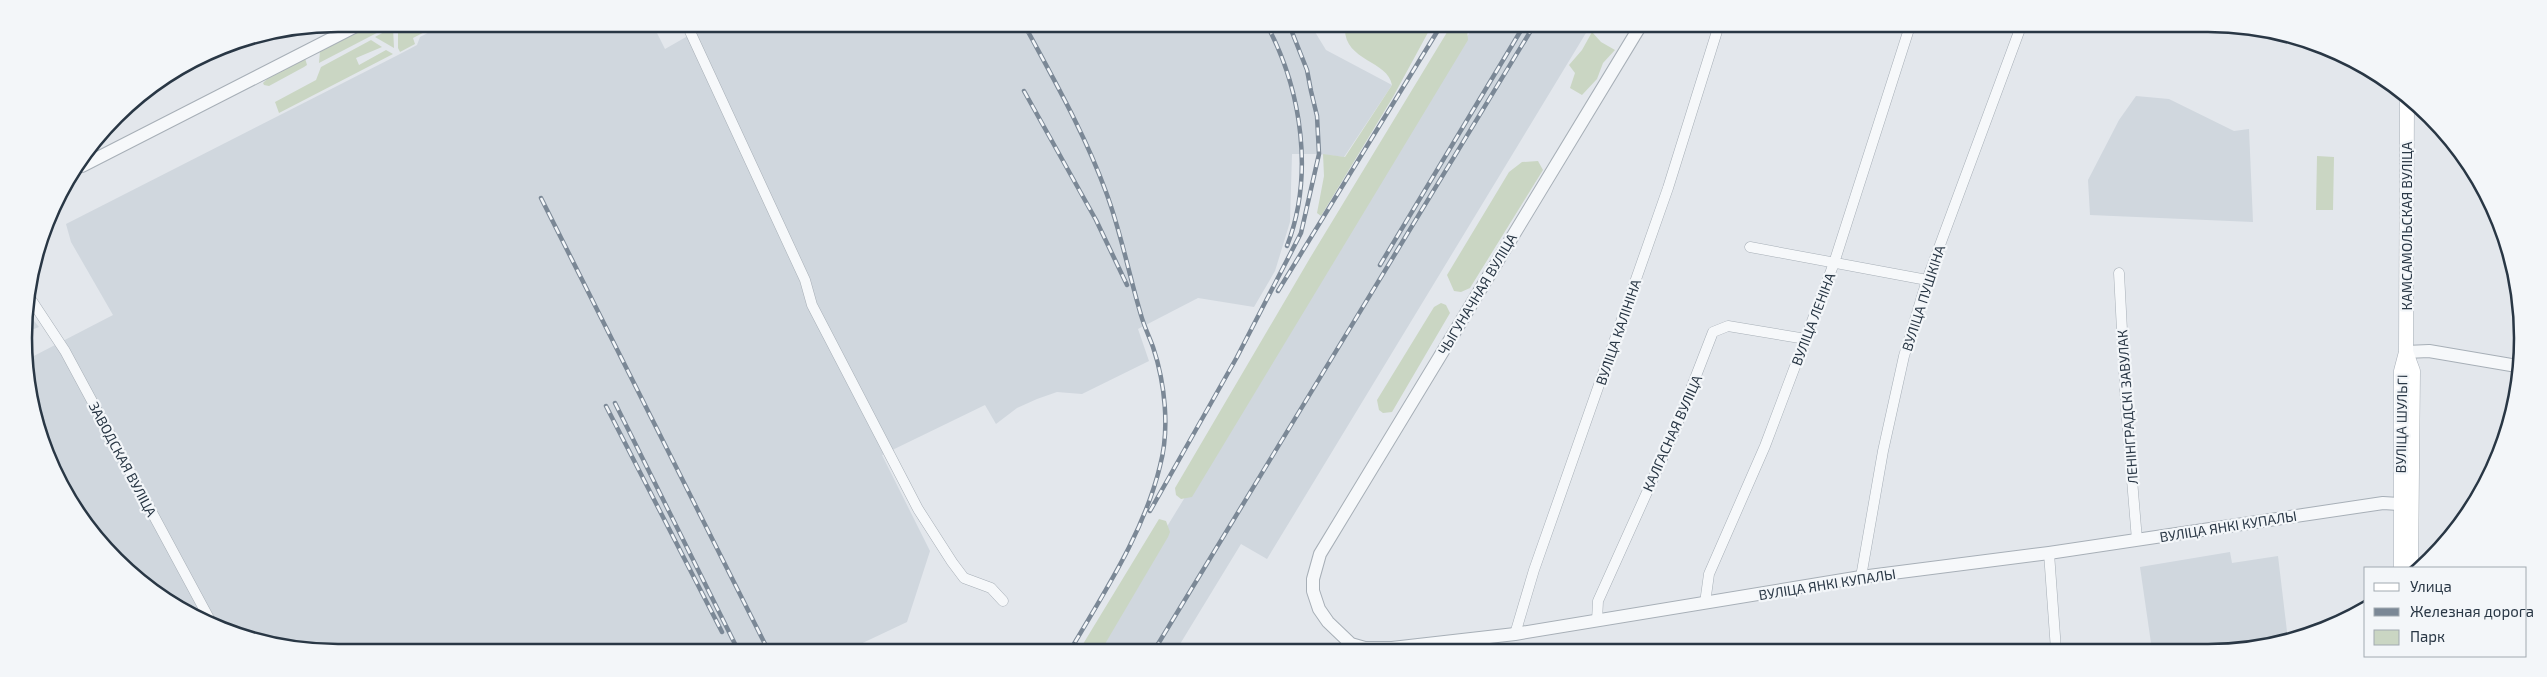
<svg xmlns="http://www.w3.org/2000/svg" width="2547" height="677" font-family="'Exo 2',sans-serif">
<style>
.built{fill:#d0d7de}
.green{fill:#cad6c3}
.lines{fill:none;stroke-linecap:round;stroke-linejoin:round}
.minor-casing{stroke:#a7afb7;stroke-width:11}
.tertiary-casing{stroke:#a7afb7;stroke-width:14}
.secondary-casing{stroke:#a7afb7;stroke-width:15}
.minor{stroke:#f6f8fa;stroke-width:10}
.tertiary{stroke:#f6f8fa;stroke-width:12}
.secondary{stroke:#fff;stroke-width:14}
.rail-casing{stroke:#7b8896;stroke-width:4.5}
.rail{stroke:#f3f6f9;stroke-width:2.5;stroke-dasharray:8;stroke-linecap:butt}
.labels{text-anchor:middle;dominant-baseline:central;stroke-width:4.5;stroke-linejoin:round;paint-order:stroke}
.street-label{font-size:14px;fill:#293745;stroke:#f3f6f9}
.rim{fill:none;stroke:#293745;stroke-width:2.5}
</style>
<rect width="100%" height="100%" fill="#e3e7ec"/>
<!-- built -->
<path class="built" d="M445,24L653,25L665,49L707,25L1312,27L1326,50L1392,85L1344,157L1319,154H1292L1290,222L1275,271L1254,307L1198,298L1138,329L1149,361L1082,394L1057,392L1037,399L1017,408L996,424L985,405L882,455L930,551L907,622L852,648L277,647L181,611L89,530L35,420L28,359L113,315L71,242L66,224L398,55L417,45L420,37Z
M1473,27L1589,28L1267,559L1241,544L1177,649H1092Z
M2136,96L2169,99L2234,131L2249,129L2253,222L2090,215L2088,180L2119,120Z
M26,311L39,327L26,332L24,318Z
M2230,552L2232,563L2278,556L2288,640L2249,651L2152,650L2140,567Z"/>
<!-- green -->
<path class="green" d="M373,24H394L319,63L320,51Z
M402,24H440L413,38L415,44L400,52L398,48V26Z
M393,27L394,48L375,37Z
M1345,27H1431L1393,97L1321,216L1317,213L1324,176L1323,154L1345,157L1392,85C1388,60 1343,61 1345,27Z
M1453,27L1467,28L1468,40L1192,497L1181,499L1176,495L1175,488L1310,258L1449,29Z
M1592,32L1601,42L1615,50L1603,63L1597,79L1582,95L1570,88L1575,73L1569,65L1582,50Z
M371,40L382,47L356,58L359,65L386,50L393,54L279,113L275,102L316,80L321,67Z
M305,58L307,65L304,67L269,86L264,85L263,83L267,79Z
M2317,156L2334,157L2333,210H2316Z
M1538,161L1543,170L1470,288L1461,292L1454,291L1447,275L1509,172L1522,162Z
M1441,303L1446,305L1450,313L1392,412L1383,413L1379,410L1377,400L1434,307Z
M1159,519L1166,521L1170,532L1168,537L1102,649H1080Z"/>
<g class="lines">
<defs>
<path id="minor" d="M687,25L805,280L812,305L918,509L952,562L964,578L991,588L1003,601
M1750,247L1927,280
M2119,273L2126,407L2137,540
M30,298L65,351L211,622
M2049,553L2056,650
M1861,577L1883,451L1904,356L1927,280L2020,29
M1705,603L1709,574L1765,446L1834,263L1909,29
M1597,621L1598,601L1675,430L1713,332L1728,326L1806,339
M1515,634L1534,570L1668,188L1718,28"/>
<path id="tertiary" d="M1639,28L1320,554L1313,579V591L1319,609L1328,622L1351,644L1365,648H1392L1515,634L1861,577L2049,553L2383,503L2399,504
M82,166L360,24
M2406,352L2429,351L2517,366"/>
<path id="secondary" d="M2406,352L2413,371L2411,568
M2401,568V371L2406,352L2407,100"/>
</defs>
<!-- minor casing -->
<use href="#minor" class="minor-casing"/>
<!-- tertiary casing -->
<use href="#tertiary" class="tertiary-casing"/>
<!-- secondary casing -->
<use href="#secondary" class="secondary-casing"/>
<!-- minor -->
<use href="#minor" class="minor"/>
<!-- tertiary -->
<use href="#tertiary" class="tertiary"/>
<!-- secondary -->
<use href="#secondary" class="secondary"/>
<defs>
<path id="rail" d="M1025,26C1054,80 1085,134 1106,192C1121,232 1129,275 1141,315C1144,326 1149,336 1153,347C1165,383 1170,429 1160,466C1144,532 1105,591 1071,649
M1268,27C1302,92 1314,176 1287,246
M1024,91L1096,220L1127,285
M541,198L767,648
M1380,265L1523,27
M1278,291L1440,27
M615,403L737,648
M606,406L722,632
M1150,511L1237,357L1301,233L1319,154L1317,116L1311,91L1307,70L1290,27
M1155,649L1533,27"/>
</defs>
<!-- rail casing -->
<use href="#rail" class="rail-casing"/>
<!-- rail -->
<use href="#rail" class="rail"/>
</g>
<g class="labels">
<!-- street labels -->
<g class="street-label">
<text transform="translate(2406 226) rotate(-90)">КАМСАМОЛЬСКАЯ ВУЛІЦА</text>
<text transform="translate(1477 294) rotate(-59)">ЧЫГУНАЧНАЯ ВУЛІЦА</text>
<text transform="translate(1923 298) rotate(-72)">ВУЛІЦА ПУШКІНА</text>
<text transform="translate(1813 319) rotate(-69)">ВУЛІЦА ЛЕНІНА</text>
<text transform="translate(1618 332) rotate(-71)">ВУЛІЦА КАЛІНІНА</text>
<text transform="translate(2127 407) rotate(-94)">ЛЕНІНГРАДСКІ ЗАВУЛАК</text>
<text transform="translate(2401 424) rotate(-89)">ВУЛІЦА ШУЛЬГІ</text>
<text transform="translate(1672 433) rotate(-66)">КАЛГАСНАЯ ВУЛІЦА</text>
<text transform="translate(123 459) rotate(62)">ЗАВОДСКАЯ ВУЛІЦА</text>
<text transform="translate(2228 526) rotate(-9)">ВУЛІЦА ЯНКІ КУПАЛЫ</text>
<text transform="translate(1827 584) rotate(-9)">ВУЛІЦА ЯНКІ КУПАЛЫ</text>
</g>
</g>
<!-- crop -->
<path d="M0 0H2547V677H0ZM338 32H2208A306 306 0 0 1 2514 338V338A306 306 0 0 1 2208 644H338A306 306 0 0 1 32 338V338A306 306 0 0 1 338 32Z" fill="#f3f6f9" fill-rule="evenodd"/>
<path class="rim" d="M338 32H2208A306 306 0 0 1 2514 338V338A306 306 0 0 1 2208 644H338A306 306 0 0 1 32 338V338A306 306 0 0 1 338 32Z"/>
<!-- legend -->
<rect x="2364" y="567" width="162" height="90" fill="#f3f6f9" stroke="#a2aab1"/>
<rect x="2374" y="583" width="25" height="8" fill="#ffffff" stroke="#a2aab1"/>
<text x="2410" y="592" font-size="15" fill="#293745">Улица</text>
<rect x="2374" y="608" width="25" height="8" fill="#7b8896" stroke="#a2aab1"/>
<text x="2410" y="617" font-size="15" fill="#293745">Железная дорога</text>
<rect x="2374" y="630" width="25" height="15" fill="#cad6c3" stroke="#a2aab1"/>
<text x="2410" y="642" font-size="15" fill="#293745">Парк</text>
</svg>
